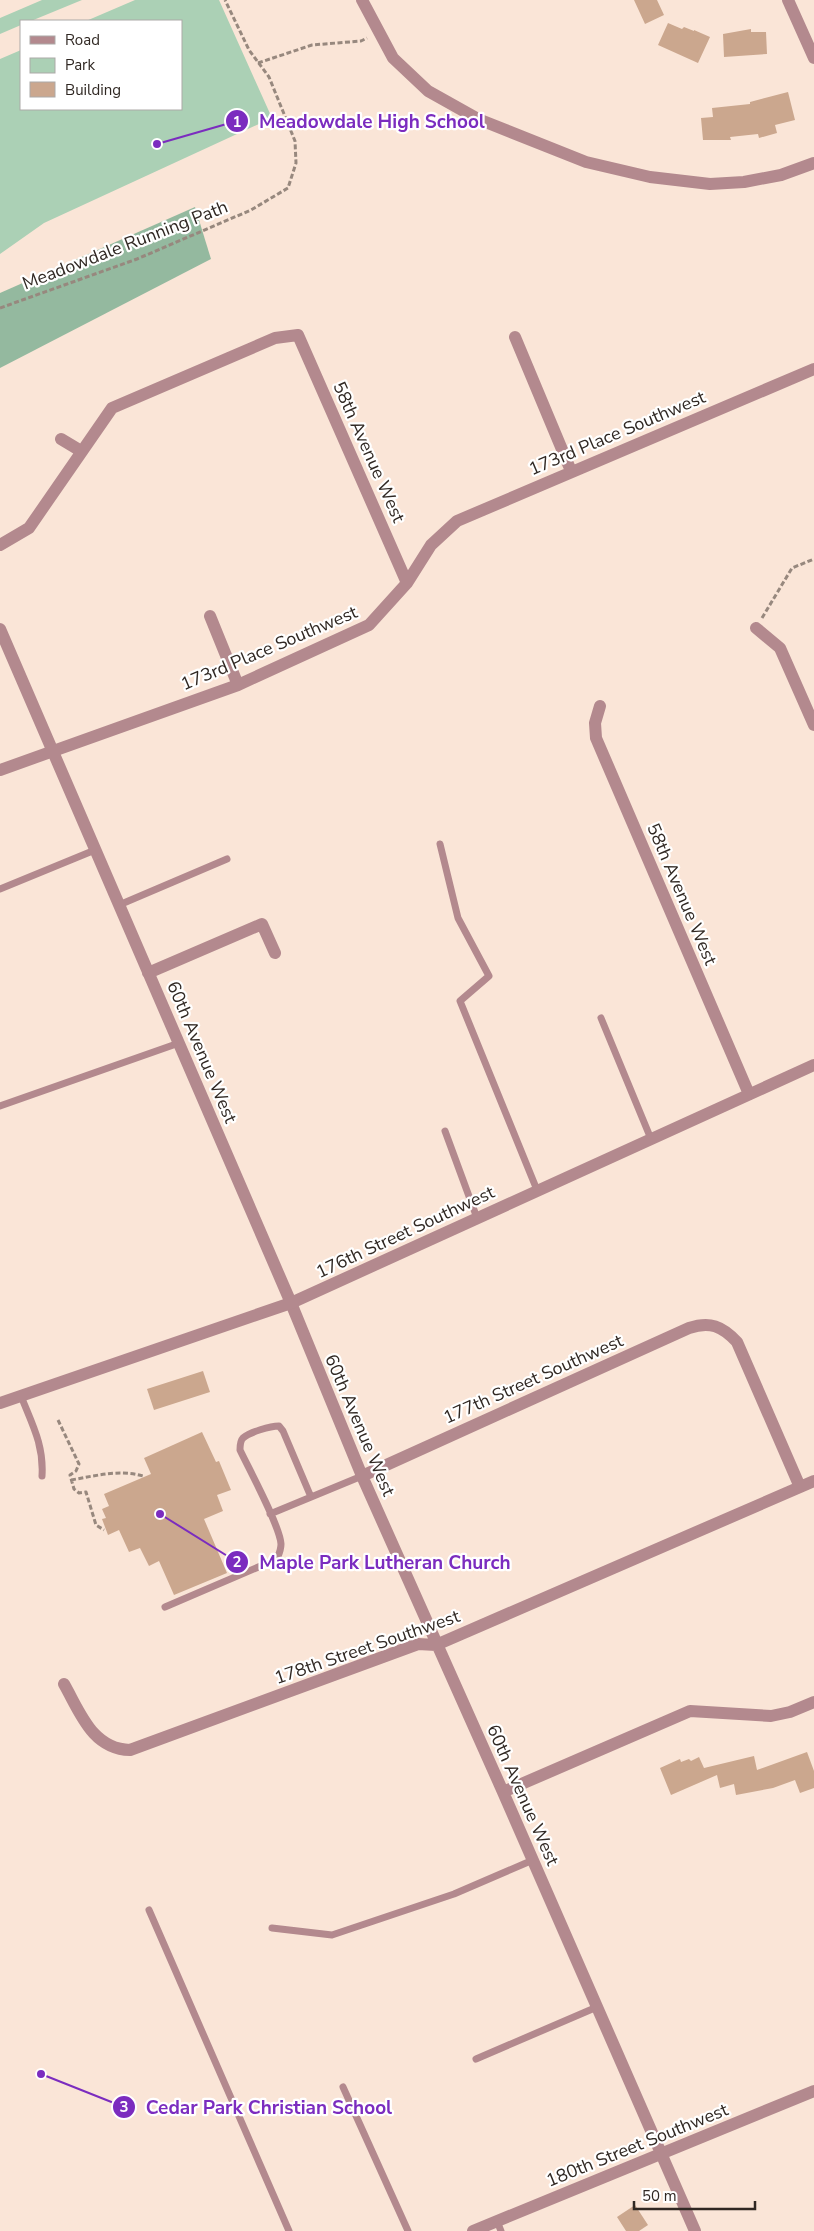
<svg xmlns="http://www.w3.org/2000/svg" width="814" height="2231" font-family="'Nunito Sans',sans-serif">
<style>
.green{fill:#abd0b5}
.forest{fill:#94b99f}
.building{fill:#cba78e}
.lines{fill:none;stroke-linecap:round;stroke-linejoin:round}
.path{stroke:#97887e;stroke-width:3;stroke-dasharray:5 2.5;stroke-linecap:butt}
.service{stroke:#b3898e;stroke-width:7}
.minor{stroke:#b3898e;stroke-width:12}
.tertiary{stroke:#b3898e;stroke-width:12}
.labels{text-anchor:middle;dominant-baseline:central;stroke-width:4.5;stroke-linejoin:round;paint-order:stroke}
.street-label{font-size:18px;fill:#302823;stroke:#fff}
.leader{fill:none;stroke:#7b2cbf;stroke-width:2}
.callout-dot{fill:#7b2cbf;stroke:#fff;stroke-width:2}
.mark-label{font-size:15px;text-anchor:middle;font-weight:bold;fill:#fff}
.callout-label{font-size:19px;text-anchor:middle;font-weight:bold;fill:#7b2cbf;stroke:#fff;stroke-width:4.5;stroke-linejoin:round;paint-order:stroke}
</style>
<rect width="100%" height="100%" fill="#fae5d7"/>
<!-- green -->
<path class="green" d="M42,0H82L31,21H21V25L0,34V18Z
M135,0H219L272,118L44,223L0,254V59L21,50V109H181V21H86Z"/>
<!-- forest -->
<path class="forest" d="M195,207L211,259L0,368V293Z"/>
<!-- building -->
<path class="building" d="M634,0H657L664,15L645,24Z
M668,23L682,29L684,27L694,31V30L710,37L698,63L658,45Z
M751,29V32H766L767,54L724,57L723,34Z
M788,92L795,120L775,125L777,133L759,138L758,134L730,137L731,140H703L701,118L713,117L712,108L750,104V102Z
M203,1371L210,1392L154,1410L147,1389Z
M202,1432L216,1462L219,1461L231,1490L217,1495L223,1511L204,1519L227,1573L174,1595L159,1561L149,1566L140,1548L129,1552L119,1530L108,1535L102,1519L106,1518L102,1509L109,1506L104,1494L151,1474L144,1458Z
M807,1752L814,1771V1788L800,1793L795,1780L773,1788L736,1795L734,1784L720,1788L717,1775L671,1795L660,1768L680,1759L681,1762L689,1759L691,1761L699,1757L704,1768L754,1756L757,1770Z
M635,2205L648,2225L639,2231H626L617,2217Z"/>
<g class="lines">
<!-- path -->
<path class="path" d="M258,63L312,45L361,41L367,38
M0,308L137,259L251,210L288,188L296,163L295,141L269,77L249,50L225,0
M762,618L792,568L814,559
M58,1420L79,1464L76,1471L70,1475L74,1489L79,1493L86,1492L96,1525L104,1530
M71,1480C95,1476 119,1469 143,1476"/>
<!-- service -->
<path class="service" d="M440,844L458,918L489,976L460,1001L537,1190
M0,889L95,850
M119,905L227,859
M601,1018L651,1139
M0,1106L179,1043
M445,1131L477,1218
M21,1396C32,1424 44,1445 42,1476
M270,1514L362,1476
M165,1607L277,1559C279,1554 281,1550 281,1544C280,1526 249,1469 240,1450C240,1446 240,1441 243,1438C250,1432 270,1426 279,1426L283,1431L311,1497
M149,1910L289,2231
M272,1928L332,1935L454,1894L533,1860
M476,2059L597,2007
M343,2087L408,2231
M497,2221L501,2231"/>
<!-- minor -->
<path class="minor" d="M362,0L393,58L428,91L478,119L586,162L650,177L710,184L744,182L781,175L814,163
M788,0L814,58
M515,337L571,471
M61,439L81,451
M0,545L29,528L112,408L275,338L298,335L407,583
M210,616L238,685
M756,628L780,648L814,725
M0,629L291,1303L362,1476L503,1792L695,2231
M600,706L595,723L596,738L749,1094
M0,770L238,685L369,625L407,583L431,545L457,521L814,369
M148,973L262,924L275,953
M362,1476L689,1328C710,1321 722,1326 737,1342L800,1487
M64,1684C80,1712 92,1749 130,1750L418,1644L436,1645L814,1481
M503,1792L690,1711L771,1716L790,1712L814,1702
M473,2231L814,2091"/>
<!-- tertiary -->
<path class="tertiary" d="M0,1403L291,1303L814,1065"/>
</g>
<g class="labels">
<!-- street labels -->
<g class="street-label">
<text transform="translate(125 245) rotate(-21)">Meadowdale Running Path</text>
<text transform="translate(617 433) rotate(-23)">173rd Place Southwest</text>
<text transform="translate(369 452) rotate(66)">58th Avenue West</text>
<text transform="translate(269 648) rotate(-23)">173rd Place Southwest</text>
<text transform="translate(682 894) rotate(67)">58th Avenue West</text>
<text transform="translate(202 1052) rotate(67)">60th Avenue West</text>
<text transform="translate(405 1232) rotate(-25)">176th Street Southwest</text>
<text transform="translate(533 1379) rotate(-24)">177th Street Southwest</text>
<text transform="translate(360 1425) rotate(67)">60th Avenue West</text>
<text transform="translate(367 1647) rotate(-19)">178th Street Southwest</text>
<text transform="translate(523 1795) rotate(66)">60th Avenue West</text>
<text transform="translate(637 2145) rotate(-22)">180th Street Southwest</text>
</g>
</g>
<!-- callouts -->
<path class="leader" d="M157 144L237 121M160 1514L237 1562M41 2074L124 2107"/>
<g class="callout-dot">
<circle cx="157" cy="144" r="5"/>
<circle cx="160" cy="1514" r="5"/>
<circle cx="41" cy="2074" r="5"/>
<circle cx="237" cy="121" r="12"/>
<circle cx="237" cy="1562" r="12"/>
<circle cx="124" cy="2107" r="12"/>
</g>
<g class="mark-label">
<text x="237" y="127">1</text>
<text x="237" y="1567">2</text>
<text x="124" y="2112">3</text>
</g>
<g class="callout-label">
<text x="372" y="128">Meadowdale High School</text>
<text x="385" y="1569">Maple Park Lutheran Church</text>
<text x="269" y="2114">Cedar Park Christian School</text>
</g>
<!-- legend -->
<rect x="20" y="20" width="162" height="90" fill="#ffffff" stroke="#aca9a7"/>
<rect x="30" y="36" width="25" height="8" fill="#b3898e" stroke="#aca9a7"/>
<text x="65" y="45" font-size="15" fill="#302823">Road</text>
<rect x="30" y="58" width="25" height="15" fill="#abd0b5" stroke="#aca9a7"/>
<text x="65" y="70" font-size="15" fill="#302823">Park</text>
<rect x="30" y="82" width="25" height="15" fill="#cba78e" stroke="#aca9a7"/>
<text x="65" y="95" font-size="15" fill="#302823">Building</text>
<!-- scale -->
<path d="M634 2201v8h121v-8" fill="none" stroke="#302823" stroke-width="2.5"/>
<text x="642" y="2201" font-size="15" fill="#302823" stroke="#ffffff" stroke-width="4" paint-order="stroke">50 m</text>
</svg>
